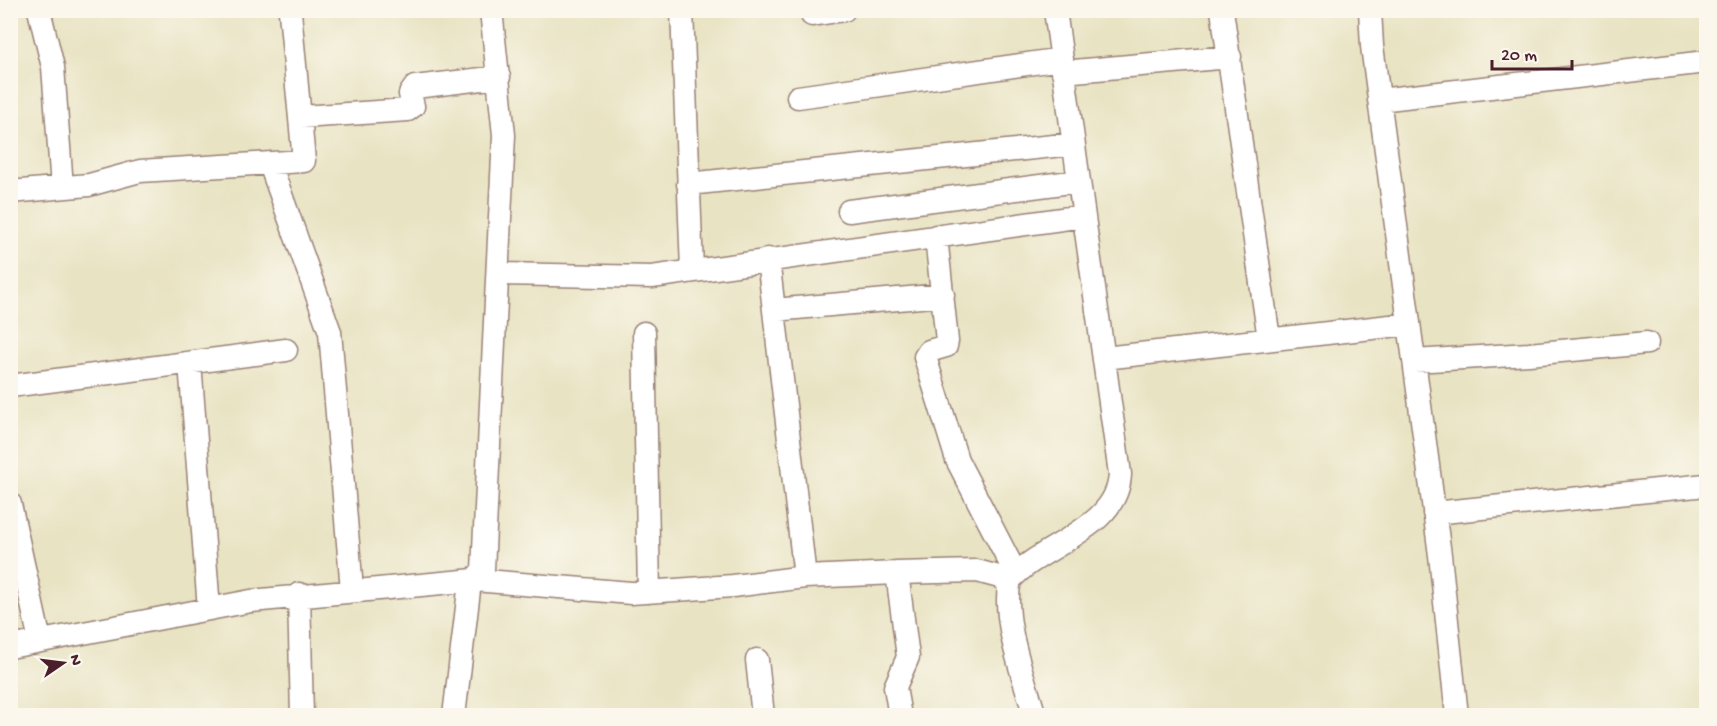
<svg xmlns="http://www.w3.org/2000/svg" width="1717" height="726" font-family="'Gochi Hand',sans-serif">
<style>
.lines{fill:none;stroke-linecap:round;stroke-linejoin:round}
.street-casing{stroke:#998176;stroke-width:25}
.street{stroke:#fff;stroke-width:22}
</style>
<rect width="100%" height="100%" fill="#fbf7ec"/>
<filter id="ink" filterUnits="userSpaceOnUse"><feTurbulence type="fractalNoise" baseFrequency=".0167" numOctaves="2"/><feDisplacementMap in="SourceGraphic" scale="12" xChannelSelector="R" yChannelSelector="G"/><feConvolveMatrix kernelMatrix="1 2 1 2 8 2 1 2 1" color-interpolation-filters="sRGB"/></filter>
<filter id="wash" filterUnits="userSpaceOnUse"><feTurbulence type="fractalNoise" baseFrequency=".008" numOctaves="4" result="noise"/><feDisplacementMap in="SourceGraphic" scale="24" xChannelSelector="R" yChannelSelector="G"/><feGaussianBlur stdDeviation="1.35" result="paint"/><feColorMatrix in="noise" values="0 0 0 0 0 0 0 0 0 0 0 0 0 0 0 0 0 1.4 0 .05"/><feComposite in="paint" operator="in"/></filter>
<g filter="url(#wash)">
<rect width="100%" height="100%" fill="#e8e3c2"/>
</g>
<g filter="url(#ink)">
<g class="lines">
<defs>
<path id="street" d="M39,10L53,67L62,187
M682,10L692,270
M1222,10L1269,339
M1370,10L1372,46L1440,555L1457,716
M812,15L844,10
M1063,72L1230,57
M798,97L1062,59
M1379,100L1706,62
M301,117L408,110L413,106L410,94L415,87L499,77
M270,164L330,332L352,590
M688,184L1073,144
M10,192L89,185L140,171L304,161L290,12
M849,211L1078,181
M936,236L947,341L946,346L929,351L925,357L957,460L1016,574
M768,259L805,577
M498,274L652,277L1083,216
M774,310L943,295
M644,333L649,592
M1104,358L1408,324
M1414,361L1529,354L1647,343
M190,363L209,609
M10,386L286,350
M10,504L40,641
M1434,513L1706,485
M897,573L908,657L895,687L900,716
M299,594L302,716
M10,647L251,601L474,580L483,570L504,135L491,10
M757,660L763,716
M454,716L470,582L474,580L631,593L733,586L805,577L897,573L977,571L1010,580
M1035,716C1024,678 1001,619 1010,580C1042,544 1118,529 1120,474L1055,10"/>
</defs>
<!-- street casing -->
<use href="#street" class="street-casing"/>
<!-- street -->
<use href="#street" class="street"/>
</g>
</g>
<!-- margin -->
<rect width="1717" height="726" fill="none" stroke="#fbf7ec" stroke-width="36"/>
<!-- north arrow -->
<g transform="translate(63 663) rotate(76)" stroke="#fbf7ec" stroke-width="4.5" paint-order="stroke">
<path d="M0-4.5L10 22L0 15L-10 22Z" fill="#4a1f2b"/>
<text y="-9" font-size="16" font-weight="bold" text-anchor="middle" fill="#4a1f2b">N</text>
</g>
<!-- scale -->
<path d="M1492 60v9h80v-9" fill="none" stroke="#4a1f2b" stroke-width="3"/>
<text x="1501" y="60" font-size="18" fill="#4a1f2b" stroke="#fbf7ec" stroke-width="4.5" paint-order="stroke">20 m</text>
</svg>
